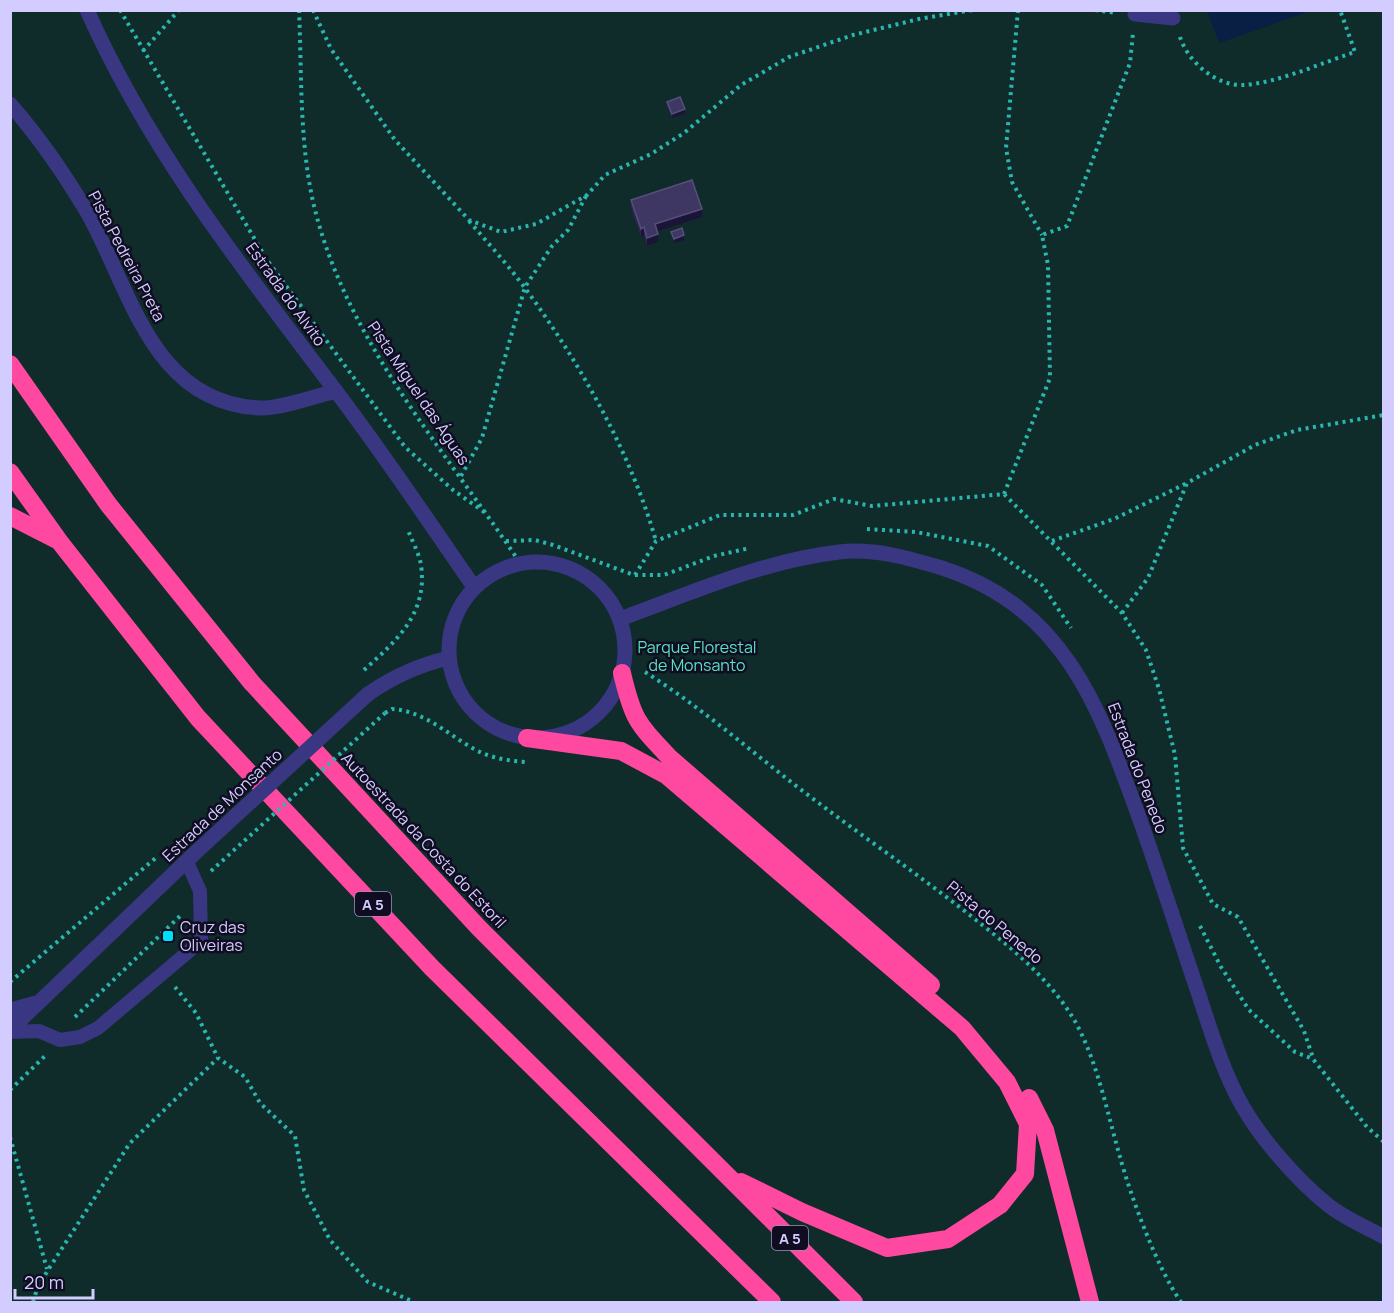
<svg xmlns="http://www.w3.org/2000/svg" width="1394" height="1313" font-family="Manrope,sans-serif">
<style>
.green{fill:#0f2c2b}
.water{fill:#0a1f44}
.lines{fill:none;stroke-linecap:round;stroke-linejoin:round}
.path{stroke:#2ab6ae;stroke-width:4;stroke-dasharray:3 4.5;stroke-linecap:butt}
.service{stroke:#393682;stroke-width:14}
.pedestrian{stroke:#393682;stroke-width:15}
.minor{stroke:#393682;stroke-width:15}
.tertiary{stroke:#393682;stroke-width:15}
.motorway{stroke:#ff489f;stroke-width:18}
.path-bridge{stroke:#2ab6ae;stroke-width:4;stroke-dasharray:3 4.5;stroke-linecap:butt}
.tertiary-bridge{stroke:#393682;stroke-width:15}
.wall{fill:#2d2550}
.shaded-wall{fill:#1a1436}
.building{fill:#3f3763;stroke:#564e7b;stroke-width:1.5}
.poi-dot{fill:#00dff8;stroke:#100d22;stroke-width:2}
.labels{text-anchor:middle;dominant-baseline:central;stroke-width:5;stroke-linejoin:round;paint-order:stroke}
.shield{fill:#100d22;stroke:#9893bd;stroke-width:1.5}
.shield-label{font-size:15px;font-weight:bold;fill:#d3cdff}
.street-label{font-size:16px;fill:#d3cdff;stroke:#100d22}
.park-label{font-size:16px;fill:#56e2c0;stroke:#100d22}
.poi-label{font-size:16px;fill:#d3cdff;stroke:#100d22;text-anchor:start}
</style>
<rect width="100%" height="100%" fill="#100d22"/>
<!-- green -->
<path class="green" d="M10,11H1383V1302H11Z"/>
<!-- water -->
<path class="water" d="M1304,10L1305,13L1219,43L1207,11Z"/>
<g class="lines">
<!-- path -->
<path class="path" d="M120,10L267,260L405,447L453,490L487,514
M299,10C302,76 299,146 315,210C349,344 445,450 520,563
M313,10L331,49L395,140L469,220L501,232L536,224L587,195L605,175L651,154L684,133L741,85L789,57L853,35L919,19L973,10
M1018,10L1006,148L1012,182L1042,235
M1095,10L1116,13
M1180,37C1188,62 1216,86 1243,85C1278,83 1321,63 1355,52L1340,10
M143,51L179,10
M469,221C488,243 508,265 525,288C580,363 630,451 656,541
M461,476L482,438L525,287L552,246L568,230L586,196
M1004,494L1050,378L1048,265L1042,235L1067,226L1130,63L1133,33
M867,529L916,532L988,546L1042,585L1071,628
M506,541L535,540L553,545L634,575H664L714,556L750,548
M1052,541L1114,519L1187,483
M635,575L656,541L720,515H793L834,499L872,506L1004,494L1122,613L1146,650L1159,689L1175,755L1183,848L1213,904L1238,917L1304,1031L1313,1058
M1122,613L1148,578L1187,483L1255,445L1297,430L1384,415
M364,670C396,641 428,614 421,565C419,553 412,541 408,530
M645,672C704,709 756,756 812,798C866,839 922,877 976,920C1013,949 1052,981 1076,1023C1098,1064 1107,1112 1120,1157C1131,1197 1157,1268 1181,1302
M385,713L392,709C425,711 448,735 476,750C491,758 509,761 526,762
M1200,926L1221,967L1249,1010L1295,1052L1313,1059L1367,1127L1384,1142
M10,982L158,856
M175,987L196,1013L218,1058L245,1077L260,1103L295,1136L304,1190L330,1240L368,1282L414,1302
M75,1017L180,916
M10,1090L47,1054
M10,1137L47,1269
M33,1302L37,1289L48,1270L130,1143L218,1058"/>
<!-- service -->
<path class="service" d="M10,1032L39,1031L60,1040L80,1037L98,1028L201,941L200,891L187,862"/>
<!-- pedestrian -->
<path class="pedestrian" d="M1135,14L1173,18"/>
<!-- minor -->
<path class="minor" d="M10,104C39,137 65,175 87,212C131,289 151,403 260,408C279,409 316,396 336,391"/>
<!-- tertiary -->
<path class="tertiary" d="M87,10C149,150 244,270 335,390C384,454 428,521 474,587
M449 650a88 88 0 1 1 176 0a88 88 0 1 1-176 0Z
M620,619C691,593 763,561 839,552C874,548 909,558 942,568C1066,608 1100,709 1140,820C1161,879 1180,939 1200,998C1212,1035 1224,1074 1243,1107C1262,1140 1298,1181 1328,1205C1344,1218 1366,1227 1384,1237
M368,694C394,676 418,665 449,658
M10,1010L36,1003
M10,1030L195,853"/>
<!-- motorway -->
<path class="motorway" d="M10,364L108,504L252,683L479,928L854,1302
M10,472L59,541L198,718L432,968L772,1302
M10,516L57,540
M622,673C633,720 637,723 670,758L931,985
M527,738L621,751L666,775L962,1028L1007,1082L1028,1124L1025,1174L1000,1205L948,1239L887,1248L802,1212L741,1182
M1029,1098L1045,1130L1090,1302"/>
<!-- path-bridge -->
<path class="path-bridge" d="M211,871L385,713"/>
<!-- tertiary-bridge -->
<path class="tertiary-bridge" d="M195,853L368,694"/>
</g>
<!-- wall -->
<path class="wall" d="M667,102L685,114L672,118L667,106Z
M631,200L702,217L658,231V242L647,246L644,236L641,237L631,208Z"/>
<!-- shaded-wall -->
<path class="shaded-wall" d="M685,109V114L672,118V114Z
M702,209V217L655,232V224Z
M644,227V236L641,237V229Z
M658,234V242L647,246V238Z
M684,235V240L674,243V239Z"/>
<!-- building -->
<path class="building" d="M680,97L685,109L672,114L667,102Z
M692,180L702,209L655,224L658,234L647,238L644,227L641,229L631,200Z
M682,228L684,235L674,239L671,232Z"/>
<!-- markers -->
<rect class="poi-dot" x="162" y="930" width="12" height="12" rx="3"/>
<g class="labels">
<!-- shield labels -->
<g class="shield">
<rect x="355" y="892" width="36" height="24" rx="4.5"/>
<rect x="772" y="1226" width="36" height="24" rx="4.5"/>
</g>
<g class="shield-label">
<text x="373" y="904">A 5</text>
<text x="790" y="1238">A 5</text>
</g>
<!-- street labels -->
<g class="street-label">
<text transform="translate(127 256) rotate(62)">Pista Pedreira Preta</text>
<text transform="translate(286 294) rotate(54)">Estrada do Alvito</text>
<text transform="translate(419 393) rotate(56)">Pista Miguel das Águas</text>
<text transform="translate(1138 768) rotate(69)">Estrada do Penedo</text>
<text transform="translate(222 805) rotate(-43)">Estrada de Monsanto</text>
<text transform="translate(424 840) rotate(47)">Autoestrada da Costa do Estoril</text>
<text transform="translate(995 922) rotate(40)">Pista do Penedo</text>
</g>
<!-- park labels -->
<g class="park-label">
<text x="697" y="647">Parque Florestal<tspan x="697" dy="18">de Monsanto</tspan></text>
</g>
<!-- poi labels -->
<g class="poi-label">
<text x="180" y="927">Cruz das<tspan x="180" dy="18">Oliveiras</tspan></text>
</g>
</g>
<!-- border -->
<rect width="1394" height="1313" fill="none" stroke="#d3cdff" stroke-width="24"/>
<!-- scale -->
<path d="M15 1289v9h78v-9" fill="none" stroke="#d3cdff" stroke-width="3"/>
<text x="24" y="1289" font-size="18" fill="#d3cdff" stroke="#100d22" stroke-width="4.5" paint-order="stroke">20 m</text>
</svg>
